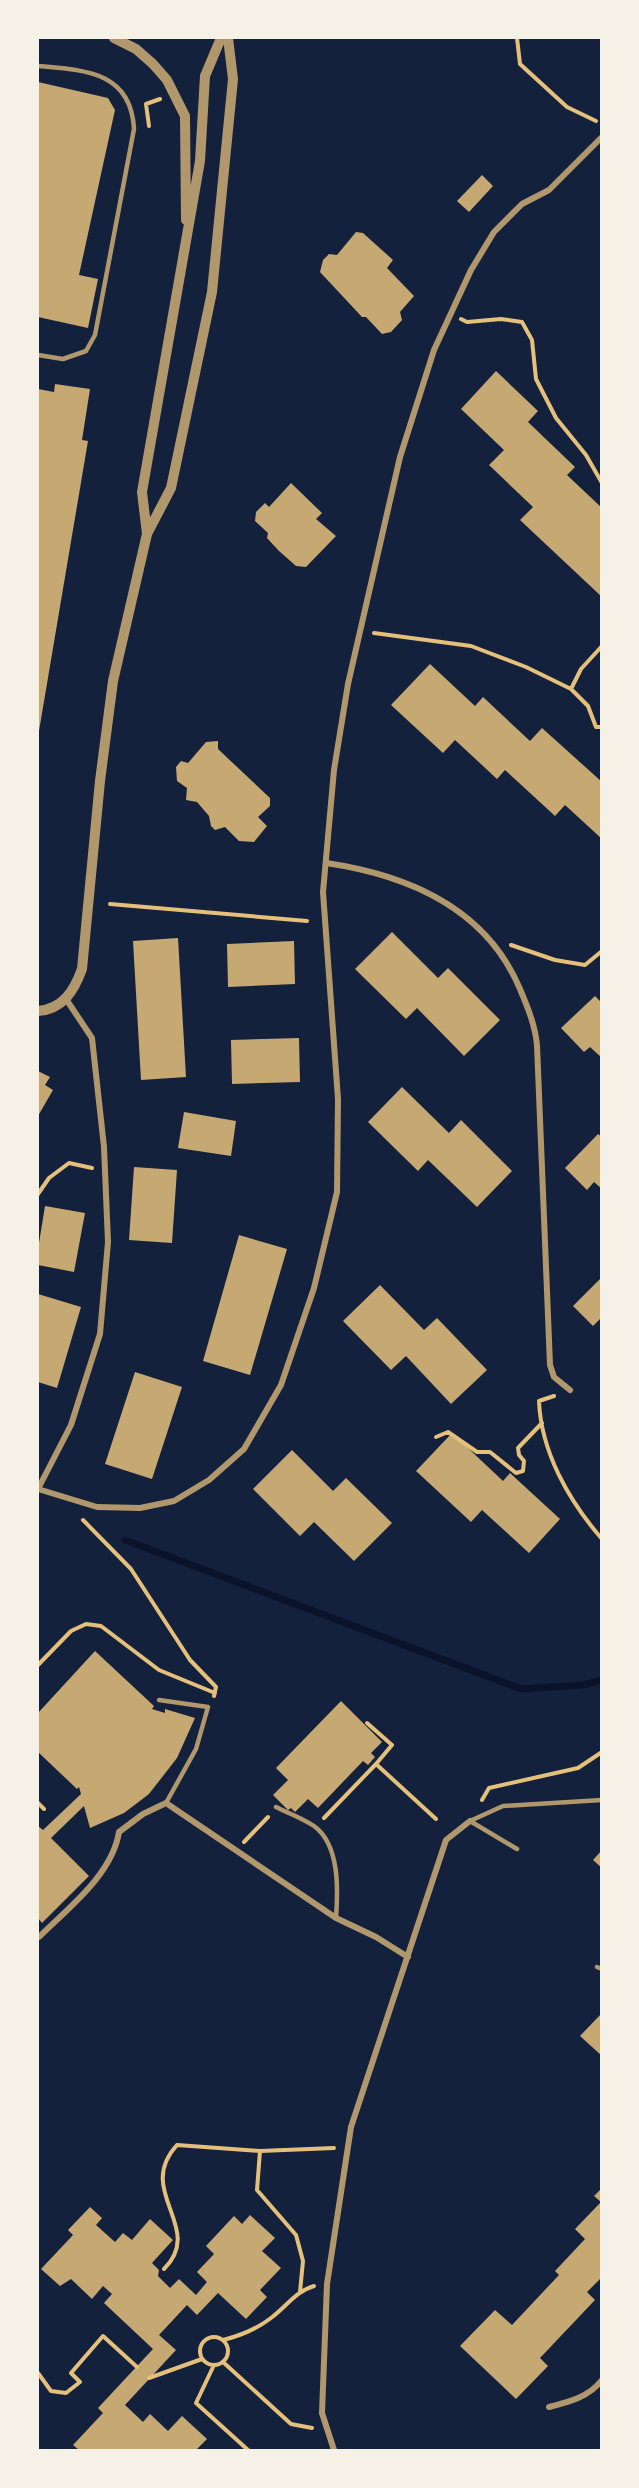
<svg xmlns="http://www.w3.org/2000/svg" width="639" height="2488" font-family="'IBM Plex Sans',sans-serif">
<style>
.lines{fill:none;stroke-linecap:round;stroke-linejoin:round}
.stream{stroke:#0b132b;stroke-width:7}
.building{fill:#c6a872}
.path{stroke:#e5c07b;stroke-width:4}
.service{stroke:#b1986c;stroke-width:4.5}
.minor{stroke:#b1986c;stroke-width:6}
.tertiary{stroke:#b1986c;stroke-width:10}
</style>
<rect width="100%" height="100%" fill="#14213d"/>
<g class="lines">
<!-- stream -->
<path class="stream" d="M125,1540L521,1689L583,1685L602,1680"/>
</g>
<!-- building -->
<path class="building" d="M38,82L108,98L115,110L79,275L98,279L88,328L38,317Z
M482,175L493,186L469,212L457,201Z
M356,232L363,233L393,260L387,268L414,296L400,312L402,320L391,332L382,334L366,317H362L320,272L323,260L329,254L337,255Z
M496,371L538,411L528,422L575,467L567,475L602,508V597L520,520L533,507L489,465L504,450L461,409Z
M55,384L90,389L82,440L88,441L39,731L38,389L54,392Z
M291,483L322,513L316,519L336,536L306,567L296,566L279,551L267,538L268,533L255,521L256,512L265,503L269,507Z
M430,664L475,706L483,697L530,741L542,728L602,782V839L565,805L555,816L505,770L497,779L455,740L443,753L391,705Z
M218,741V749L270,798V806L258,817L267,826L254,842L239,841L225,827L215,830L211,826L209,816L197,802L186,800L187,788L177,781L176,767L181,761L188,763L206,742Z
M392,932L438,978L448,968L500,1020L464,1056L417,1008L406,1019L355,969Z
M178,938L186,1077L141,1080L133,941Z
M294,941L295,984L228,987L227,944Z
M595,996L602,1003V1058L590,1047L584,1052L561,1028Z
M299,1038L300,1082L232,1084L231,1040Z
M38,1071L50,1077L45,1085L53,1090L38,1116Z
M402,1087L449,1133L461,1120L512,1171L477,1207L428,1160L418,1171L368,1122Z
M184,1112L236,1121L231,1156L178,1148Z
M598,1134L602,1137V1189L594,1182L587,1190L565,1168Z
M134,1167L177,1170L172,1243L129,1240Z
M45,1206L85,1213L74,1272L38,1265V1249Z
M239,1235L287,1249L250,1375L203,1361Z
M602,1277V1321L600,1319L593,1326L573,1306Z
M380,1285L424,1330L437,1318L487,1370L451,1404L406,1356L391,1370L343,1321Z
M38,1294L81,1307L57,1388L38,1382Z
M135,1372L182,1387L152,1479L105,1464Z
M452,1433L503,1481L510,1473L560,1519L529,1553L482,1510L471,1522L416,1471Z
M292,1450L333,1491L346,1478L392,1523L354,1561L314,1522L300,1536L253,1489Z
M95,1651L154,1706L152,1709L165,1713V1709L195,1718L177,1758L149,1794L124,1813L90,1828L84,1806L51,1838L89,1876L42,1923L38,1918V1826L43,1830L81,1794L79,1787L77,1789L38,1752V1713Z
M341,1701L382,1742L371,1753L375,1757L368,1765L363,1761L318,1808L308,1799L295,1812L291,1808L288,1810L273,1795L288,1780L276,1768Z
M602,1850V1868L593,1860Z
M602,2013V2056L580,2036Z
M602,2188V2277L587,2292L595,2300L540,2358L548,2366L516,2399L460,2346L495,2310L512,2325L559,2275L555,2271L585,2239L575,2229L601,2202L594,2196Z
M90,2207L102,2218L96,2225L115,2242L123,2233L132,2240L150,2219L173,2240L152,2263L159,2270L158,2276L170,2288L179,2279L196,2295L207,2282L197,2272L214,2254L206,2246L234,2216L242,2224L250,2215L275,2238L262,2251L281,2268L260,2290L267,2297L246,2319L218,2293L197,2315L187,2305L159,2335L176,2350L125,2405L143,2422L150,2414L168,2431L182,2416L207,2439L196,2450H79L73,2445L103,2413L98,2408L153,2349L104,2303L112,2294L103,2286L92,2299L71,2279L60,2286L41,2269L73,2235L68,2230Z"/>
<g class="lines">
<!-- path -->
<path class="path" d="M517,38L520,64L567,107L596,121
M149,126L146,104L160,99
M461,319L467,322L501,319L522,322L532,340L536,379L556,418L586,455L602,483
M374,633L471,646L526,667L571,689L581,669L602,646
M571,689L588,706L596,727H602
M110,904L307,921
M511,945L555,960L585,965L602,951
M38,1194L49,1178L69,1163L92,1168
M554,1396L539,1401C541,1452 569,1501 602,1539
M436,1437L448,1432L477,1452H490L516,1473L523,1471L524,1461L519,1455L518,1448L542,1423
M83,1520L131,1569L190,1660L216,1687L214,1696
M38,1665L71,1631L86,1624L101,1626L159,1670L215,1693
M367,1723L392,1745L376,1764
M482,1800L489,1788L578,1768L602,1752
M38,1803L44,1809
M324,1818L376,1764L436,1819
M244,1842L268,1817
M164,2269C206,2227 134,2192 177,2145L260,2151
M300,2292L303,2261L296,2235L257,2190L260,2151L334,2148
M200 2351a14 14 0 1 1 28 0a14 14 0 1 1-28 0Z
M223,2340C239,2336 258,2328 271,2318C286,2307 296,2291 314,2286
M223,2362L291,2424L312,2428
M214,2365L196,2403L248,2450
M38,2373L51,2391L66,2393L80,2382L71,2373L103,2336L137,2367
M149,2378L202,2359"/>
<!-- service -->
<path class="service" d="M38,66C84,70 131,71 134,129L95,335L86,351L63,359L38,355
M159,1700L208,1707L196,1749L166,1803
M276,1807C288,1813 302,1818 314,1826C340,1845 338,1890 336,1918
M470,1821L503,1806L602,1800
M470,1821L517,1849
M597,1967L602,1969"/>
<!-- minor -->
<path class="minor" d="M326,863C408,875 486,908 520,989C528,1008 535,1025 537,1045L550,1365L554,1377L570,1390
M38,1489L97,1507L140,1508L174,1501L209,1480L244,1449L281,1385L314,1288L337,1192L338,1099L323,892L334,770L348,684L400,457L434,350L471,270L494,232L522,204L549,190L602,137
M38,1489L71,1425L100,1334L108,1242L104,1147L92,1038L66,999
M39,1937C68,1908 112,1875 119,1832L143,1814L166,1803L336,1918L376,1937L408,1957
M549,2407C569,2402 589,2397 602,2380
M334,2450L322,2413L327,2284L351,2127L446,1840L470,1821"/>
<!-- tertiary -->
<path class="tertiary" d="M114,38L136,49L153,64L167,80L185,116L186,220
M147,534L142,492L200,161L205,76L221,38
M38,1011C63,1009 74,991 82,969L100,781L113,681L147,534L171,488L212,292L233,79L228,38"/>
</g>
<!-- border -->
<rect width="639" height="2488" fill="none" stroke="#f6f1e7" stroke-width="78"/>
</svg>
